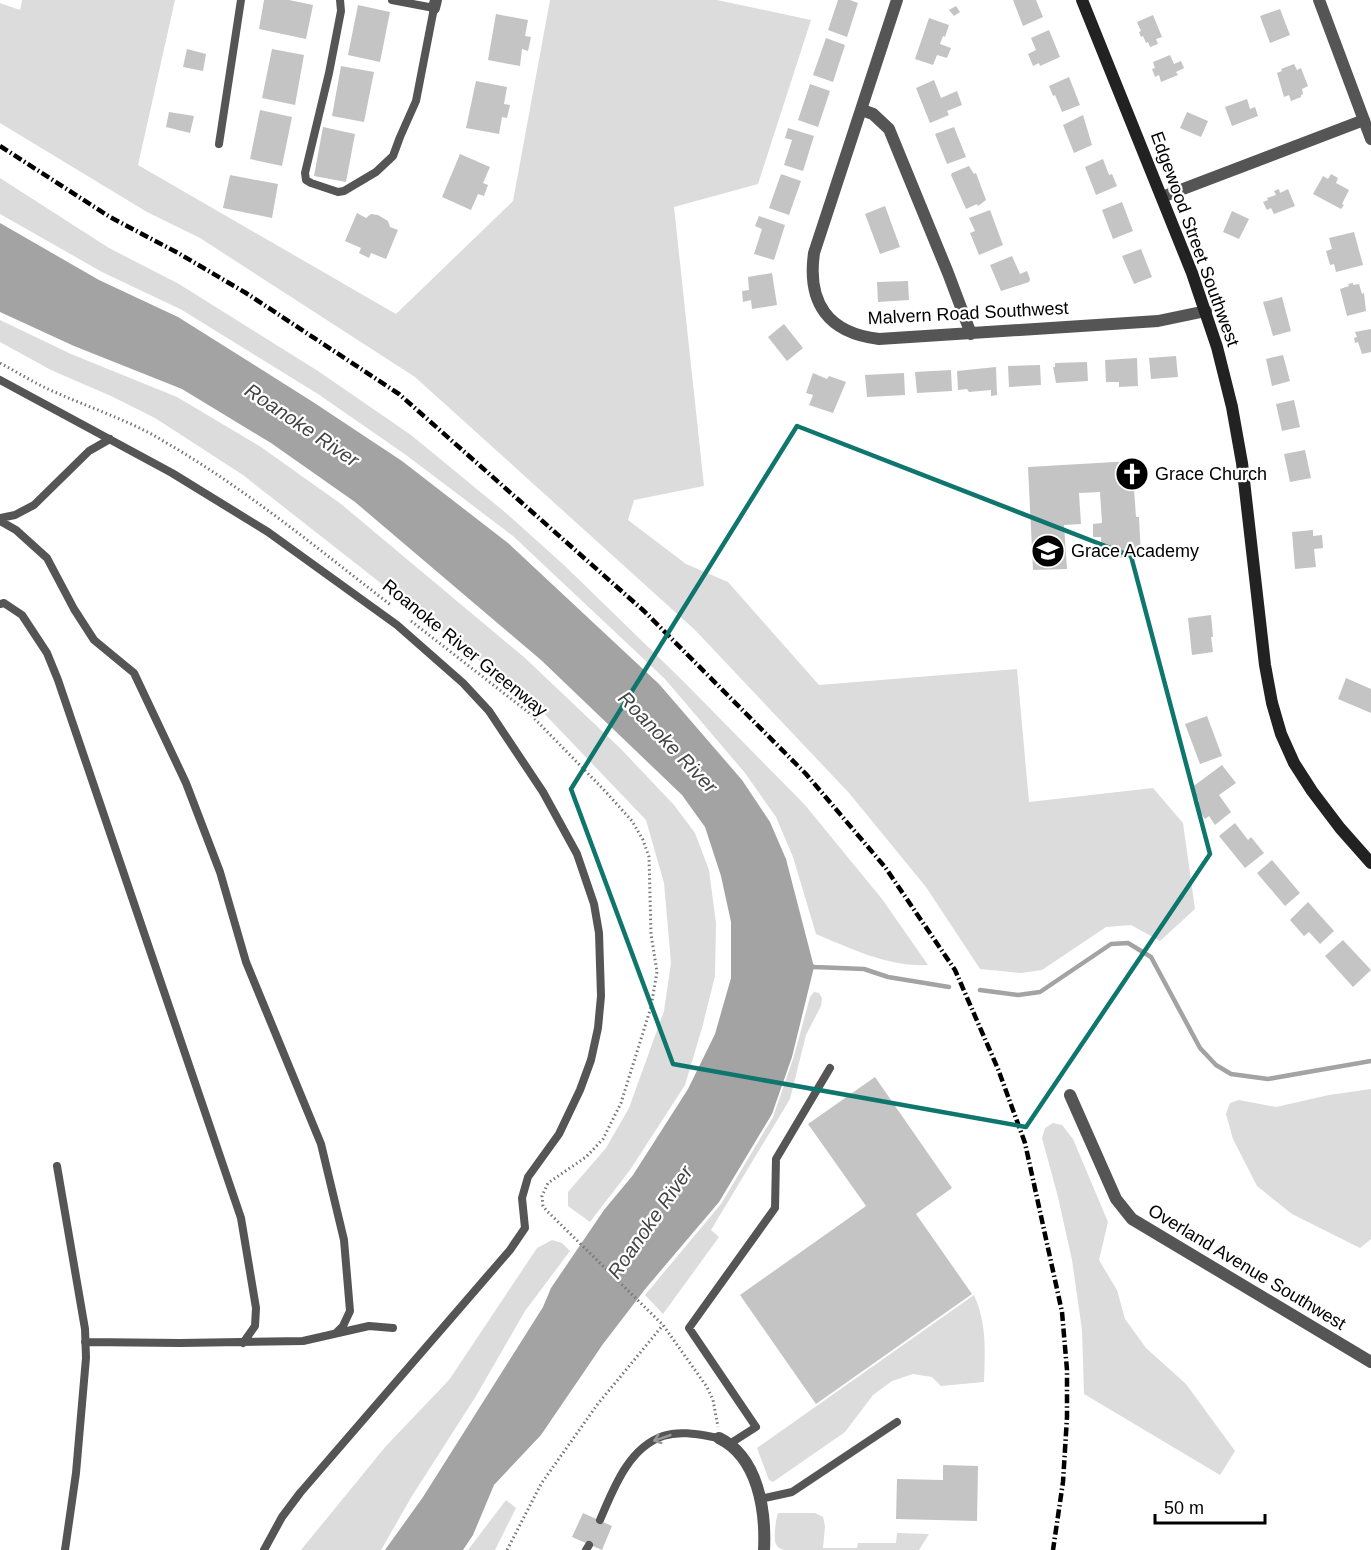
<svg xmlns="http://www.w3.org/2000/svg" width="1371" height="1550" font-family="Helvetica,sans-serif">
<style>
.green{fill:#dcdcdc}
.water{fill:#a3a3a3}
.lines{fill:none;stroke-linecap:round;stroke-linejoin:round}
.stream{stroke:#a3a3a3;stroke-width:4.5}
.building{fill:#c4c4c4}
.path{stroke:#777;stroke-width:3;stroke-dasharray:1.5 3;stroke-linecap:butt}
.lane{stroke:#555;stroke-width:8}
.street{stroke:#555;stroke-width:12}
.secondary{stroke:#222;stroke-width:12}
.rail{stroke:#000;stroke-width:4.5;stroke-dasharray:9 3 1.5 3;stroke-linecap:butt}
.oneway{stroke:#999}
.marked{fill:none;stroke:#0f766e;stroke-width:4.5;stroke-linejoin:round}
.labels{text-anchor:middle;dominant-baseline:central;stroke-width:4.5;stroke-linejoin:round;paint-order:stroke}
.street-label{font-size:18px;fill:#000;stroke:#fff}
.poi-label{font-size:18px;fill:#000;stroke:#fff;text-anchor:start}
.water-label{font-size:20px;font-style:italic;fill:#444;stroke:#fff}
</style>
<rect width="100%" height="100%" fill="#fff"/>
<!-- green -->
<path class="green" d="M22,0H175L138,165L396,314L513,201L550,0H717L811,20L758,184L674,207L704,486L634,500L628,520L686,564L728,582L819,685L1017,669L1029,802L1153,788L1183,823L1195,909L1160,941L1131,925L1106,927L1042,970L1021,973L980,969L926,887L849,793L695,630L415,377L200,238L147,212L0,123V3L20,10Z
M0,178L109,248L179,284L318,371L411,435L506,513L565,566L682,680L805,805L882,899L928,965C888,967 852,949 816,934L793,857L776,817L745,773L665,679L513,536L406,455L318,394L182,310L102,272L0,214Z
M0,320L71,354L177,397L261,447L341,504L525,658L621,749L674,805L695,833L709,870L716,923L715,976L702,1028L685,1085L630,1170L590,1222L568,1206V1192L606,1148L629,1108L664,1011L671,963L664,883L646,820L536,705L243,475L155,418L111,396L51,370L0,342Z
M814,992L819,993L822,998L821,1006L806,1035L790,1099L711,1230L719,1237L663,1314L645,1295L721,1204L773,1117L794,1056L810,997Z
M1371,1089V1239L1360,1248L1292,1214L1257,1186L1233,1139L1226,1114L1230,1103L1239,1100L1276,1107L1329,1095Z
M1053,1123L1062,1125L1073,1139L1108,1222L1099,1260L1117,1290L1125,1319L1146,1348L1186,1384L1235,1451L1220,1475L1084,1394L1082,1330L1072,1260L1058,1197L1042,1138L1045,1128Z
M552,1240L562,1243L570,1251L525,1311L476,1396L412,1496L381,1550H301L386,1446L449,1380L537,1248Z
M974,1295C987,1323 985,1351 984,1382L941,1386L932,1377L913,1374L892,1381L873,1395L845,1432L773,1482L769,1480L757,1448Z
M506,1500L516,1508L495,1550H468Z
M778,1513H815L823,1517L825,1526L823,1548H857L858,1543H896L897,1533L929,1534L919,1550H784C781,1549 778,1548 776,1544C773,1540 776,1518 778,1513Z"/>
<!-- water -->
<path class="water" d="M0,223L99,280L178,317L313,402L402,461L508,543L659,684L742,780L770,822L786,859L814,967L792,1057L772,1114L719,1202L646,1288L603,1344L541,1435L494,1485L473,1535L463,1550H385L423,1497L543,1307L551,1288L604,1210L633,1175L688,1089L715,1034L731,978V922L721,876L705,827L682,795L541,660L355,502L271,443L182,389L74,346L0,312Z"/>
<g class="lines">
<!-- stream -->
<path class="stream" d="M810,965L814,967L864,969L888,977L949,987
M980,990L1018,995L1040,992L1111,944L1128,943L1151,957L1200,1048L1216,1065L1231,1074L1268,1079L1371,1061"/>
</g>
<!-- building -->
<path class="building" d="M264,0H289L313,5L306,39L259,29Z
M838,0H850L858,3L847,37L828,30Z
M1013,0H1036L1043,17L1023,26Z
M358,5L390,12L380,62L348,55Z
M956,6L960,12L954,16L949,10Z
M1280,9L1290,35L1270,43L1260,16Z
M496,14L528,20L525,36L531,37L528,51L522,49L520,66L488,60Z
M1153,15L1162,37L1156,39L1158,44L1150,47L1148,42L1146,43L1143,36L1141,37L1139,32L1141,31L1137,22Z
M929,18L949,25L945,37L943,36L940,44L951,48L947,58L937,55L933,65L915,59Z
M1049,30L1060,57L1040,66L1039,63L1033,66L1028,54L1036,50L1031,38Z
M826,38L845,45L833,82L813,75Z
M187,49L206,54L203,71L183,67Z
M272,49L304,55L295,105L262,98Z
M1170,55L1174,64L1181,61L1184,68L1176,72L1178,75L1161,82L1159,75L1155,77L1152,69L1155,68L1153,62Z
M1294,64L1297,70L1301,68L1308,86L1302,89L1303,94L1301,95V97L1291,101L1289,95L1284,97L1277,73L1282,71L1281,69Z
M341,66L374,72L364,122L332,116Z
M1069,77L1080,105L1062,112L1055,95L1053,96L1049,86Z
M934,80L941,98L957,91L962,105L947,111L949,115L930,123L916,88Z
M476,81L507,87L504,104L510,105L507,118L502,117L499,134L466,128Z
M810,84L830,91L818,127L798,120Z
M1247,99L1250,109L1255,107L1258,116L1232,126L1225,107Z
M260,110L292,117L282,166L250,159Z
M169,112L194,116L190,133L166,127Z
M1187,112L1208,121L1201,137L1180,128Z
M1083,115L1092,145L1074,153L1063,125Z
M323,127L355,134L346,182L314,176Z
M954,127L966,157L947,164L935,134Z
M788,128L814,136L803,171L784,165L792,140L785,138Z
M460,154L490,167L483,183L488,185L484,196L478,194L471,210L442,197Z
M1103,159L1109,175L1112,174L1117,186L1096,195L1085,167Z
M969,166L974,174L976,173L986,200L978,206L977,204L966,209L951,175L952,173Z
M781,174L801,181L789,215L769,208Z
M1331,174L1338,178L1336,183L1349,190L1342,204L1344,205L1341,209L1313,194L1323,176L1328,179Z
M230,175L278,184L272,218L223,208Z
M1279,189L1280,193L1288,189L1295,206L1274,214L1271,208L1267,210L1263,202L1268,200L1267,198L1276,195L1274,191Z
M1122,202L1133,231L1113,239L1102,210Z
M885,206L900,247L880,254L865,214Z
M990,210L1003,245L979,255L970,233L975,231L969,218Z
M1232,211L1249,219L1239,239L1223,232Z
M357,213L366,218L371,214L378,215L388,221L390,227L398,230L386,259L371,253L369,258L359,253L361,248L345,241Z
M759,216L785,225L774,260L754,254L762,229L755,226Z
M1354,232L1363,265L1336,272L1334,264L1330,265L1326,251L1332,249L1329,238Z
M1141,249L1152,277L1134,284L1122,256Z
M1012,256L1020,274L1027,271L1030,279L1029,282L1001,291L990,265Z
M772,273L777,305L752,309L751,300L743,302L742,291L749,290L748,277Z
M908,281L909,300L878,302L877,282Z
M1353,283V285L1359,284L1362,294L1364,293L1366,311L1347,316L1340,289L1349,286L1348,284Z
M1282,297L1291,331L1273,336L1263,302Z
M784,324L803,348L787,361L768,337Z
M1371,329V352L1362,354L1358,342L1355,343L1354,338L1357,337L1355,332Z
M1283,355L1290,381L1272,386L1266,359Z
M1176,356L1178,377L1151,379L1149,358Z
M1137,358L1138,386L1119,387V382H1106L1105,360Z
M1087,362L1088,381L1056,383L1053,367H1055V363Z
M1040,365L1041,385L1009,387L1008,366Z
M996,367L997,395L991,396V390L969,392L967,389L958,390L957,371Z
M951,370L952,391L917,393L915,372Z
M813,373L827,379L829,376L846,382L833,413L809,405L813,395L806,393Z
M904,373L905,395L867,397L865,375Z
M1294,400L1300,427L1282,431L1276,404Z
M1305,450L1311,478L1290,482L1284,454Z
M1132,461L1136,517H1139L1141,556L1102,559L1101,537H1093V524L1102,523L1100,492L1079,493L1081,524L1064,525L1067,569L1033,570L1028,467Z
M1313,530V536L1322,535L1323,548L1314,549L1316,567L1295,569L1292,532Z
M1211,615L1213,637H1211L1213,652L1192,655L1188,618Z
M1346,678L1371,689V713L1338,699Z
M1207,716L1222,756L1200,764L1185,724Z
M1222,765L1236,783L1219,795L1231,812L1215,825L1209,816L1205,819L1194,804L1199,801L1191,788Z
M1235,823L1248,840L1251,837L1264,853L1245,868L1219,836Z
M1272,860L1300,893L1285,906L1257,873Z
M1308,902L1334,931L1320,944L1309,932L1304,936L1290,920Z
M1343,940L1371,970L1353,987L1325,956Z
M875,1077L952,1188L916,1214L972,1294L816,1404L740,1295L866,1206L808,1124Z
M943,1465L978,1466L977,1521L896,1519L897,1479L943,1480Z
M583,1513L612,1526L602,1550L572,1537Z"/>
<g class="lines">
<!-- path -->
<path class="path" d="M0,363C19,373 37,385 57,393C93,409 131,421 165,442C246,489 318,549 392,606
M411,621L528,712L605,791L632,821L643,840L649,857L651,934L657,972L651,1007L621,1103L603,1139L586,1157L548,1183L542,1196L543,1206L546,1210L663,1325L707,1387L713,1400L718,1427
M507,1550L541,1484L597,1405L663,1325"/>
<!-- lane -->
<path class="lane" d="M340,0L341,11L329,73L305,173L306,180L311,183L338,192L344,191L376,172L393,156L400,137L416,101L434,8L392,0
M219,144L241,0
M0,380L172,473L268,532L397,625L463,683L489,711L543,792L577,854L594,904L599,933L601,996L598,1028L591,1060L580,1090L559,1134L528,1177L522,1198L525,1228L510,1250L300,1493L282,1517L264,1550
M0,518L15,515L34,505L89,451L110,439
M0,521L16,530L47,558L74,609L94,640L134,673L186,783L220,872L246,962L321,1144L344,1240L350,1311L343,1326L336,1333
M0,604L4,603L22,615L47,653L58,680L241,1218L256,1308L255,1326L243,1343
M57,1166L85,1329L86,1358L76,1473L65,1550
M85,1342L180,1343L303,1341L369,1326L393,1328
M731,1443L756,1427L689,1328L775,1208L776,1159L830,1068
M760,1499L792,1492L897,1422
M600,1520C613,1490 628,1448 663,1436C681,1430 701,1435 719,1438
M586,1550L589,1545"/>
<!-- street -->
<path class="street" d="M897,0L814,253C807,303 828,333 879,339L1158,321L1206,311
M1319,0L1371,139
M434,8L436,0
M862,110L873,114L889,129L948,273L971,334
M1162,197L1364,120
M1070,1095L1116,1199L1132,1219L1371,1362
M719,1438C758,1457 766,1510 764,1550"/>
<!-- secondary -->
<path class="secondary" d="M1082,0L1192,273L1217,347L1232,407L1242,463L1265,665L1272,703L1281,734L1294,763L1312,791L1340,828L1371,863"/>
<!-- rail -->
<path class="rail" d="M0,146L110,217L178,253L246,293L399,394L644,611L806,774L885,867L955,970L998,1069L1025,1143L1062,1312L1067,1370V1417L1063,1482L1053,1550"/>
</g>
<!-- one-way arrows -->
<defs><path id="oneway-shaft" d="M-6 0H5M1.5-3L5.5 0L1.5 3" fill="none" stroke-width="1.6" stroke-linecap="round" stroke-linejoin="round" transform="scale(1.5)"/></defs>
<use class="oneway" href="#oneway-shaft" transform="translate(662 1438) rotate(161)"/>
<!-- marked area -->
<path class="marked" d="M797,426L1131,556L1210,854L1026,1127L673,1064L571,789Z"/>
<!-- icons -->
<defs>
<symbol id="church-disc" viewBox="-11 -11 22 22"><circle r="9.5" fill="#000" stroke="#fff"/><path d="M-1.2-6h2.4v3.5h3.3v2.4h-3.3V6h-2.4V-.1h-3.3v-2.4h3.3Z" fill="#fff"/></symbol>
<symbol id="school-disc" viewBox="-11 -11 22 22"><circle r="9.5" fill="#000" stroke="#fff"/><path d="M0-5L7-2L0 1L-7-2ZM-4 1L0 2.5L4 1V4Q0 6-4 4Z" fill="#fff"/></symbol>
</defs>
<g fill-rule="evenodd">
<use href="#church-disc" x="1113" y="455" width="38" height="38"/>
<use href="#school-disc" x="1029" y="532" width="38" height="38"/>
</g>
<g class="labels">
<!-- street labels -->
<g class="street-label">
<text transform="translate(1195 239) rotate(70)">Edgewood Street Southwest</text>
<text transform="translate(968 313) rotate(-3)">Malvern Road Southwest</text>
<text transform="translate(465 648) rotate(39)">Roanoke River Greenway</text>
<text transform="translate(1247 1267) rotate(31)">Overland Avenue Southwest</text>
</g>
<!-- poi labels -->
<g class="poi-label">
<text x="1155" y="474">Grace Church</text>
<text x="1071" y="551">Grace Academy</text>
</g>
<!-- water labels -->
<g class="water-label">
<text transform="translate(302 425) rotate(34)">Roanoke River</text>
<text transform="translate(668 742) rotate(46)">Roanoke River</text>
<text transform="translate(650 1222) rotate(-55)">Roanoke River</text>
</g>
</g>
<!-- scale -->
<path d="M1155 1514v9h110v-9" fill="none" stroke="#000000" stroke-width="3"/>
<text x="1164" y="1514" font-size="18" fill="#000000" stroke="#ffffff" stroke-width="4.5" paint-order="stroke">50 m</text>
</svg>
